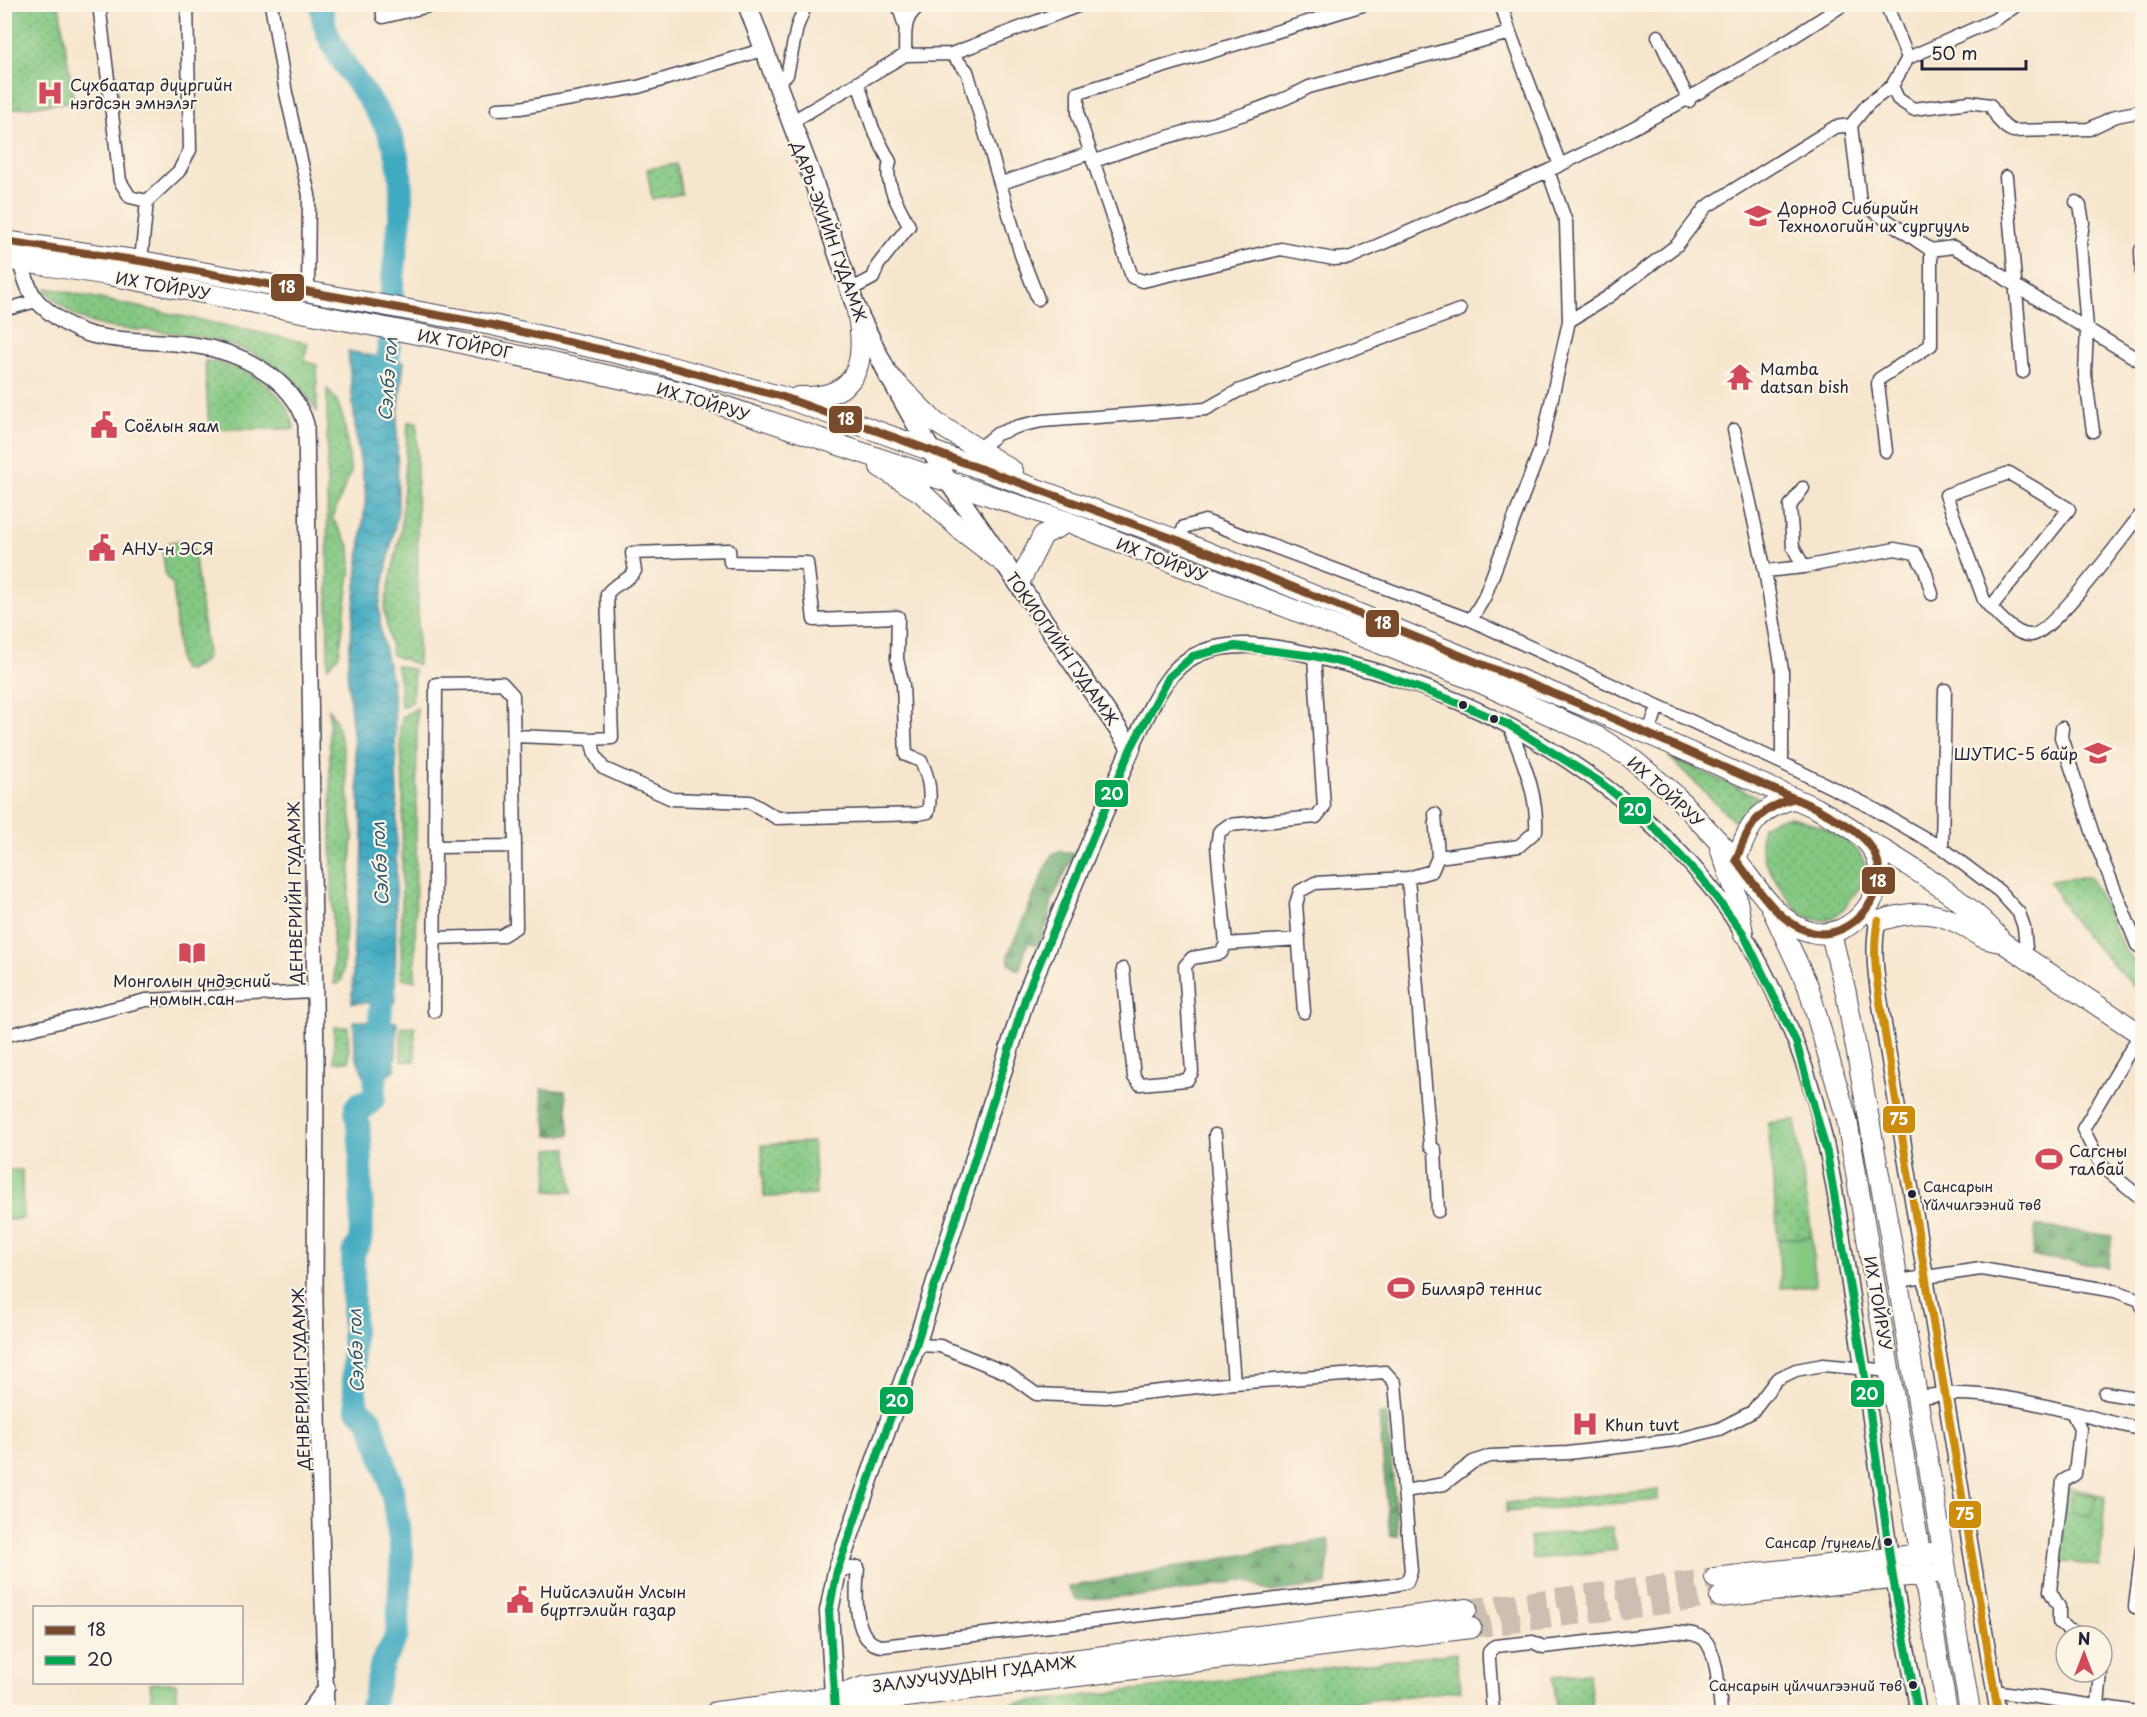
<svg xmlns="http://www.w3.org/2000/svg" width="2147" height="1717" font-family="'Playpen Sans',sans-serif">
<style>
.grass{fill:url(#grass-dots);stroke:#53755e;stroke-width:1.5}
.forest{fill:url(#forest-firs);stroke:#466756;stroke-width:1.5}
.garden{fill:#84c882;stroke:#53755e;stroke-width:1.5}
.water{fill:url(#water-waves);stroke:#32667e;stroke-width:1.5}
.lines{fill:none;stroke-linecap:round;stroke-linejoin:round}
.river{stroke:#41aac1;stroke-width:24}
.primary-tunnel{stroke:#ccbfb1;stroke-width:20;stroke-dasharray:20 10;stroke-linecap:butt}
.minor-casing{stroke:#423f51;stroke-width:15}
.tertiary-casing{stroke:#423f51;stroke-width:18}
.secondary-casing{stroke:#423f51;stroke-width:21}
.primary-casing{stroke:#423f51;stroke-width:22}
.minor{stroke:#fff;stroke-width:12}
.tertiary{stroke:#fff;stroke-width:15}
.secondary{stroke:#fff;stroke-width:18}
.primary{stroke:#fff;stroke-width:20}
.bus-1-casing{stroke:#fcf5e5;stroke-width:12}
.bus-2-casing{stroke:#fcf5e5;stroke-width:12}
.bus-3-casing{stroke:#fcf5e5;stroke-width:12}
.bus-1{stroke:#7a4b2a;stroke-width:8}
.bus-2{stroke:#00a651;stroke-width:8}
.bus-3{stroke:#cc8c0c;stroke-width:8}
.bus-dot{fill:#22223b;stroke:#fcf5e5;stroke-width:2}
.labels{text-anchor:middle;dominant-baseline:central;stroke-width:4.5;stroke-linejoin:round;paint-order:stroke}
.bus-label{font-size:14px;fill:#22223b;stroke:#fcf5e5;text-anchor:end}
.poi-label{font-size:16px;fill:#22223b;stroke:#fcf5e5;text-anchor:start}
.street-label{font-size:16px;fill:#22223b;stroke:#fcf5e5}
.water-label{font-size:18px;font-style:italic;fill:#2e5871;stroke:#fcf5e5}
.line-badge{stroke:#fcf5e5;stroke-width:2}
.badge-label{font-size:16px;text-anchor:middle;font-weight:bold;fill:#fff}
</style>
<defs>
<pattern id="grass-dots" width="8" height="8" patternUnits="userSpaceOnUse" patternTransform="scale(1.5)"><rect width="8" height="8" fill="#84c882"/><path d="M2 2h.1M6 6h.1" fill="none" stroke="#6ca26c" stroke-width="1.8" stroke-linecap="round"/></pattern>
<pattern id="forest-firs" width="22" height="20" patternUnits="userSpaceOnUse" patternTransform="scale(1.5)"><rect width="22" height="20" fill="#6bac70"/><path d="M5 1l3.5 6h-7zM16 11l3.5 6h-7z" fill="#588c5d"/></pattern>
<pattern id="water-waves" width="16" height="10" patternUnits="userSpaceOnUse" patternTransform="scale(1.5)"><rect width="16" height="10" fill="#41aac1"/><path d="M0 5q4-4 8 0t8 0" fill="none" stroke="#368a9e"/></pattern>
</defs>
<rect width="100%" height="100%" fill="#fcf5e5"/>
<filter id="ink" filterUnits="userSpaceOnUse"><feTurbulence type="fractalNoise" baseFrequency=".0167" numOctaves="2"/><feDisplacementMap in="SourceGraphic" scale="12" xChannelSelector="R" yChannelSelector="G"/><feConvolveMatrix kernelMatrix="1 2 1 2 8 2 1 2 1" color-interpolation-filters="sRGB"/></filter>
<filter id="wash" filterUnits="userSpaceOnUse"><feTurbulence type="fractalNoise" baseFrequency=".008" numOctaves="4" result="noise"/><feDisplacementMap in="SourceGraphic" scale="24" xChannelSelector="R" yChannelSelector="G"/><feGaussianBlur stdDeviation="1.35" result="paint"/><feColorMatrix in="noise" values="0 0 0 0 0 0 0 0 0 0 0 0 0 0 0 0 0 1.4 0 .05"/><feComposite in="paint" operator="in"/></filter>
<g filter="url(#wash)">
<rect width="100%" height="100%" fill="#f7e6ce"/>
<!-- grass -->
<path class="grass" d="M4,5H59L74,101L5,110Z
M676,164L682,194L652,199L647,169Z
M48,288L308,343L304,361L317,365V412C287,354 216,336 157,331C134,329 106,330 85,320C69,314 57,302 45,290Z
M205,361C242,365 289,389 294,429H209Z
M327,389L337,401L344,421L351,472L332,518L350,547L351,566L339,655L328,667Z
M408,422H417L418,665L392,655L384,609L401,531Z
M185,541L194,550L207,654L205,661L189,670L182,669L179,663L173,585L166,577L162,548L170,542Z
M396,665L414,670L412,702L401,707L400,681Z
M417,708L415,981L402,978L401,969L403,787L400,727L403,716Z
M329,709L335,719L343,747L353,836L342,980L337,984H334Z
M1668,756L1758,797L1735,822Z
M1789,817C1813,821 1873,844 1865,877C1864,884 1857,891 1853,896C1826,938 1800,919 1779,885C1766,864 1756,851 1763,826L1773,820Z
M2090,876L2124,949L2142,969V995L2077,926L2049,881Z
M334,1027H348L349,1061L334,1062Z
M401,1027H415V1061H401Z
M1795,1120L1812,1237L1778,1239L1768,1123Z
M813,1142L816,1195L764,1197L762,1145Z
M567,1148L573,1192L547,1191L549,1149Z
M2067,1487L2105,1496L2100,1566L2058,1561Z
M1658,1490V1500L1506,1512V1503Z
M1612,1527L1616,1550L1533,1559L1530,1537Z
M1456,1653L1461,1690L1346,1703L1347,1712H986L985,1707Z
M1589,1673L1593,1712H1557L1553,1676Z"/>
<!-- forest -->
<path class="forest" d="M1061,851L1074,854L1052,900L1049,920L1037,946L1028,942L1019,971L1009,963L1008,954L1052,854Z
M541,1089L565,1091L570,1135L548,1136Z
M2036,1226L2112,1236L2108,1267L2032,1256Z
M1387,1414L1398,1536H1390L1379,1415Z
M1330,1539L1326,1585L1270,1592L1246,1580L1168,1593L1077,1600L1068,1587Z"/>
<!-- garden -->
<path class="garden" d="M5,1170H22L23,1219L5,1220Z
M1812,1237L1815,1286L1781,1288L1778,1239Z
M2073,1492L2095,1496L2092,1516L2071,1513Z
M150,1683H176L178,1700L152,1703Z"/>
<!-- water -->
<path class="water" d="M348,351L404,362L397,423L398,510L379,607L381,633L392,682L394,703L397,794L395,1002L352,1003L354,932L362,874L363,837L347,672L366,495L356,436Z
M354,1021L397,1022L396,1057L393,1060L396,1069L386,1077L371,1105L368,1096L370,1091L355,1054Z"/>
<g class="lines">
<!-- river -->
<path class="river" d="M322,4C319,50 380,100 394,145C408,188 398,233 393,277C389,315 389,353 387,392
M371,1712L382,1663L397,1636L402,1553L391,1484L370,1419L357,1408L353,1376V1253L360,1241L362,1215L360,1164C363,1155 357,1120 356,1107L360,1103L366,1106L374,1098L384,971"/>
</g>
</g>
<g filter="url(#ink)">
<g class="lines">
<!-- primary-tunnel -->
<path class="primary-tunnel" d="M1467,1609L1715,1578
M1471,1628L1720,1597"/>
<defs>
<path id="minor" d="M99,4L120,181L130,197L147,201
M271,4L286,93L309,195L308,291
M382,4L383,17L437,4
M898,4L905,27
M1366,4L1078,93V115L1132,277L1143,281L1281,249L1334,259L1349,258L1548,171
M1501,4L1510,33L1560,165
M1886,4L1908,58
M1658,36L1689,101
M951,54L1083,4
M905,55C906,33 901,18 922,4
M775,83L787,75L797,27L806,4
M1892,86L1898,99L1913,109L1970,102L1990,105C1996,115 2001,127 2013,131L2089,129L2116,116L2142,111
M497,109L520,108L638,87L762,50
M791,122L905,55L951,54L967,71L1021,255L1038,299
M1851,125L1860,202L1931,250L1953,247L1982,262L2016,286L2142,362
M1093,162C1162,134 1245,121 1309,87L1510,33
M2006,177L2023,372
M1002,183L1090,153
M2076,202L2080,206L2083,223L2080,243L2087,328L2085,374L2093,431
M2141,250L2142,273
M141,261L147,201L179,171L190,150L187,4
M850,290L873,278L878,265L909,226C900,208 883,182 890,162L873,129L858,83
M4,310L36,301
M1569,321L1608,297L1677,245L1706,207L1835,127L1851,125L1868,104L1892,86L1908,58L1994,20L2019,4
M1734,430L1765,571L1782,670V763
M977,450L997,434L1019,426L1042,421L1206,409L1238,391L1460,310
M1886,451L1878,384L1879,379L1931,345V250
M1180,541L1184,527L1205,521L1234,532L1471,620L1782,763L1867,805L1942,848L1999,891L2019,913L2024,927L2027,959
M1804,567L1895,549L1915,553L1925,570L1932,594
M1765,571L1804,567L1793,547L1790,506L1803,488
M1991,607L2069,509L2009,473L1946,495L1984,600C1995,612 2014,636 2031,635C2051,635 2126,533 2142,513
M1471,620L1484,598L1541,448L1569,321L1566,222L1548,171C1650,121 1749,68 1844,4
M2062,728L2061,737L2096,843L2137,945L2142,948
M1648,735L1658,706
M514,736L591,739L595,755L603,768L672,799L750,802L777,818L918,814L928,812C932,793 929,777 921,761L906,755L903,685L897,659L898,617L814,620L807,563L730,562L729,550L632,553L635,571C628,582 614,583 607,594L612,738L591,739
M434,847L515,846
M1942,848L1945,690
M1438,857L1519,846L1536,831C1538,793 1522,760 1509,725
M1408,878L1430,1145L1435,1150L1438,1211
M1226,944L1299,939
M1123,969L1134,1077L1140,1084L1187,1080L1192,1072L1185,966L1192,958L1221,953L1226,944L1217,846L1219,832L1229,825L1316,817L1324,807L1314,656
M434,1011L436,684L502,683L513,695L516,927L501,936L434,938
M1304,1012L1296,904L1300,891L1315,883L1408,878L1432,871L1438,857L1435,814
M2140,1034L2083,1129L2102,1166L2142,1199
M4,1036L146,1000L313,992
M1215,1135L1234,1383
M1898,1281L1981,1269L2115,1291L2140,1300L2142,1306
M2105,1393L2142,1399
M1919,1397C1994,1385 2063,1412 2136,1428L2142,1433
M2073,1414L2080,1429L2075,1474L2063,1481L2050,1591L2059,1607V1622L2068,1630L2086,1636
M1405,1491L1444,1484L1473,1462L1490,1456L1568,1453L1676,1440L1719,1429L1752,1412L1777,1379L1796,1370L1823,1365L1891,1371
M837,1571L858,1567C856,1590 851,1644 883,1646L1394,1585L1407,1582L1411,1571L1395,1383L1385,1372L1234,1383L1106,1397L1036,1394L1007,1373L975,1360L940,1346L916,1345
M2135,1607L2142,1548
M2102,1650V1664
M1994,1691L2138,1712
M2098,1706L2101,1672
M1493,1712L1489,1660V1652L1495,1646L1533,1642L1543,1647L1676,1632C1685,1633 1697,1633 1704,1639C1718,1653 1719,1693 1721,1712"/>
<path id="tertiary" d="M20,260C24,273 28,292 38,302C52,316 73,330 92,335C125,343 159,340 192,345C239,351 292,377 306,424L316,1063L315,1303L326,1712
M1131,748C1144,723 1155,694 1173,673C1213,626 1294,651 1344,663C1497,700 1660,799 1744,935C1764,968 1781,1006 1795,1041C1831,1130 1840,1231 1856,1325C1870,1407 1880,1491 1893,1573C1900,1620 1911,1666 1918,1712
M1878,921C1870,958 1880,997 1885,1034L1998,1712
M308,1712L327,1687"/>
<path id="secondary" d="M747,4L812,177L857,311L889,376L948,481L1131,748L1027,993L916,1345L837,1571L829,1611L835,1712"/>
<path id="primary" d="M4,241L141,261L492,325L638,358L783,397L1180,541L1587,707L1816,808C1836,820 1862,830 1874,852C1894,889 1852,943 1811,932C1778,924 1756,885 1736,860C1749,826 1756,810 1792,799
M4,259L109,275L443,339L682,392L1068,522L1481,683L1598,737L1631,758L1674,794L1736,860
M889,376L935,422L1013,471
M798,397C860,399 867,362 857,311
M880,467L922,493L962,531L1004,563
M1019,583L1043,535L1068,522
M1867,840C1906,864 1976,905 2002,942L2142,1035
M1720,848L1735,890L1743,933
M1772,909L1808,986L1847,1120L1947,1712
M1878,921C1908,912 1931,909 1960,924C1978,934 1979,939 2002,942
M1831,934L1846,993L1890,1235L1970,1712
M1715,1578L1931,1553
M1720,1597L1935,1573
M840,1698L865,1702L1471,1628
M716,1712L834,1697L863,1687L1467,1609"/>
</defs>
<!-- minor casing -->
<use href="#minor" class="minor-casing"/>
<!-- tertiary casing -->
<use href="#tertiary" class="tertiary-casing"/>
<!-- secondary casing -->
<use href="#secondary" class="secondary-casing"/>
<!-- primary casing -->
<use href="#primary" class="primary-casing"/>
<!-- minor -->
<use href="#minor" class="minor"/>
<!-- tertiary -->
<use href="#tertiary" class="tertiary"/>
<!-- secondary -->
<use href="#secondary" class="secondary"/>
<!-- primary -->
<use href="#primary" class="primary"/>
<defs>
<path id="bus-1" d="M4,241L141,261L492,325L638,358L783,397L1180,541L1587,707L1816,808C1836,820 1862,830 1874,852C1894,889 1852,943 1811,932C1778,924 1756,885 1736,860C1749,826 1756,810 1792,799"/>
<path id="bus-2" d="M835,1712L829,1611L837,1571L916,1345L1027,993L1131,748L1169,677L1193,656L1235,646L1314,656L1364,668L1451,700L1509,725L1600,782L1648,821L1703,880L1743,933L1796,1042L1827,1153L1864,1370L1893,1578L1918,1712"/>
<path id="bus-3" d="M1878,921C1870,958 1880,997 1885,1034L1998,1712"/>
</defs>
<!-- bus-1 casing -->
<use href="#bus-1" class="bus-1-casing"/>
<!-- bus-2 casing -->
<use href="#bus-2" class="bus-2-casing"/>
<!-- bus-3 casing -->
<use href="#bus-3" class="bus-3-casing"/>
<!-- bus-1 -->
<use href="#bus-1" class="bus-1"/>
<!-- bus-2 -->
<use href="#bus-2" class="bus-2"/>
<!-- bus-3 -->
<use href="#bus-3" class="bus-3"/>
</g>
</g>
<!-- icons -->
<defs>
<symbol id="hospital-bare" viewBox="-9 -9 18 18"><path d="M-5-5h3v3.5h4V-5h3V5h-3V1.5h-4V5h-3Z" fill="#d1495b" stroke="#fcf5e5" stroke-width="2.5" paint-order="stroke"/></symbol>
<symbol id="university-bare" viewBox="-9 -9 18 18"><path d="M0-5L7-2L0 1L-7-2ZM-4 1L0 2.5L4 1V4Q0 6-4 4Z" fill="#d1495b" stroke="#fcf5e5" stroke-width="2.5" paint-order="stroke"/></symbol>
<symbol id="temple-bare" viewBox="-9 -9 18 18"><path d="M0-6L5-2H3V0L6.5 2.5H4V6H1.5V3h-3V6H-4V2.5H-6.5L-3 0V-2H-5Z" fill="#d1495b" stroke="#fcf5e5" stroke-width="2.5" paint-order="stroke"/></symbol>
<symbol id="civic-bare" viewBox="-9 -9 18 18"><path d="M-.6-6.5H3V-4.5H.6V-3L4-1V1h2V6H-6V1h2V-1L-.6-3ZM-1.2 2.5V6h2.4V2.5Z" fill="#d1495b" stroke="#fcf5e5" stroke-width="2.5" paint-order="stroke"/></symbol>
<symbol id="library-bare" viewBox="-9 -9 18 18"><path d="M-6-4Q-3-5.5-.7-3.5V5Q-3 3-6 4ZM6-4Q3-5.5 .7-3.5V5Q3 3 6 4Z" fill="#d1495b" stroke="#fcf5e5" stroke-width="2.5" paint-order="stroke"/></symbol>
<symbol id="stadium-bare" viewBox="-9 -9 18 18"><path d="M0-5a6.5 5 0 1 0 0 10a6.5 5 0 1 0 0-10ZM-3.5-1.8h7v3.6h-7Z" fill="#d1495b" stroke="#fcf5e5" stroke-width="2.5" paint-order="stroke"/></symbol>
</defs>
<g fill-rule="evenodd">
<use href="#hospital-bare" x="31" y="74" width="38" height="38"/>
<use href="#university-bare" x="1739" y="197" width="38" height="38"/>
<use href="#temple-bare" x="1721" y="358" width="38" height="38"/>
<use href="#civic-bare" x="85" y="406" width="38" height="38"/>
<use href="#civic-bare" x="83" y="529" width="38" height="38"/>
<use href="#university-bare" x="2079" y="734" width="38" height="38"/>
<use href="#library-bare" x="173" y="934" width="38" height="38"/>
<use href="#stadium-bare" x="2030" y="1140" width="38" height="38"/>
<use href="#stadium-bare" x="1382" y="1269" width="38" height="38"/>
<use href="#hospital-bare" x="1566" y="1405" width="38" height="38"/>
<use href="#civic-bare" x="501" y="1581" width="38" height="38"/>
</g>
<!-- markers -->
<g class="bus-dot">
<circle cx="1463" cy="705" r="5"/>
<circle cx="1494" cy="719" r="5"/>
<circle cx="1912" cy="1194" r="5"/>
<circle cx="1888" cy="1542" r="5"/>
<circle cx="1913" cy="1685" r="5"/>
</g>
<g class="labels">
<!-- bus labels -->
<g class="bus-label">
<text x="1923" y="1186" text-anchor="start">Сансарын<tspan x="1923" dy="18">Үйлчилгээний төв</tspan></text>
<text x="1877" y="1542">Сансар /тунель/</text>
<text x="1902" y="1685">Сансарын үйлчилгээний төв</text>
</g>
<!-- poi labels -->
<g class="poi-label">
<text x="70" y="84">Сүхбаатар дүүргийн<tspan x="70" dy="18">нэгдсэн эмнэлэг</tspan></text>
<text x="1778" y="207">Дорнод Сибирийн<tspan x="1778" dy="18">Технологийн их сургууль</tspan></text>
<text x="1760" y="368">Mamba<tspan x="1760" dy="18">datsan bish</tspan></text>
<text x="124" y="425">Соёлын яам</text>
<text x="122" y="548">АНУ-н ЭСЯ</text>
<text x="2078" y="753" text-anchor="end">ШУТИС-5 байр</text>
<text x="192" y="980" text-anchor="middle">Монголын үндэсний<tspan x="192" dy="18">номын сан</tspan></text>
<text x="2069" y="1150">Сагсны<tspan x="2069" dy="18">талбай</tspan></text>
<text x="1421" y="1288">Биллярд теннис</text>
<text x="1605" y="1424">Khun tuvt</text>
<text x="540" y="1591">Нийслэлийн Улсын<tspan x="540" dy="18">бүртгэлийн газар</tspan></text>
</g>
<!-- street labels -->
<g class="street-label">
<text transform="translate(830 231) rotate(70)">ДАРЬ-ЭХИЙН ГУДАМЖ</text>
<text transform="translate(163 285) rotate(10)">ИХ ТОЙРУУ</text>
<text transform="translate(465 343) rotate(11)">ИХ ТОЙРОГ</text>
<text transform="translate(703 401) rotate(17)">ИХ ТОЙРУУ</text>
<text transform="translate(1162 559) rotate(21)">ИХ ТОЙРУУ</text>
<text transform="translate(1063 648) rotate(55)">ТОКИОГИЙН ГУДАМЖ</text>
<text transform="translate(1666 791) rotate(42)">ИХ ТОЙРУУ</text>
<text transform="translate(294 893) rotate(-91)">ДЕНВЕРИЙН ГУДАМЖ</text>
<text transform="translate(1879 1303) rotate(80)">ИХ ТОЙРУУ</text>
<text transform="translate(300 1379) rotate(-92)">ДЕНВЕРИЙН ГУДАМЖ</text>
<text transform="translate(974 1673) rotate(-7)">ЗАЛУУЧУУДЫН ГУДАМЖ</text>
</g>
<!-- water labels -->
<g class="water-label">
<text transform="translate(387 379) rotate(-86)">Сэлбэ гол</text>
<text transform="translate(379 864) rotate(-93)">Сэлбэ гол</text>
<text transform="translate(355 1351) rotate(-92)">Сэлбэ гол</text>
</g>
</g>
<g class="line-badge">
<rect x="270" y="273" width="35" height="29" rx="6" fill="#7a4b2a"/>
<rect x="828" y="405" width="35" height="29" rx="6" fill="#7a4b2a"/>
<rect x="1365" y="609" width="35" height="29" rx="6" fill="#7a4b2a"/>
<rect x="1094" y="779" width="35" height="29" rx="6" fill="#00a651"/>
<rect x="1618" y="796" width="34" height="29" rx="6" fill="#00a651"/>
<rect x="1861" y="866" width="35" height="29" rx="6" fill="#7a4b2a"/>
<rect x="1882" y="1105" width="34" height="29" rx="6" fill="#cc8c0c"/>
<rect x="1850" y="1379" width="35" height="29" rx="6" fill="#00a651"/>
<rect x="879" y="1386" width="35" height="29" rx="6" fill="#00a651"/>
<rect x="1948" y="1500" width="34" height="29" rx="6" fill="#cc8c0c"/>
</g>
<g class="badge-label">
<text x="287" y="293">18</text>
<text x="846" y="425">18</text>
<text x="1383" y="629">18</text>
<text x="1112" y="800">20</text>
<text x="1635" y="816">20</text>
<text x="1878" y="887">18</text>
<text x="1899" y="1125">75</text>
<text x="1867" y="1400">20</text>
<text x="897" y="1407">20</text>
<text x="1965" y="1520">75</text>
</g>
<!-- margin -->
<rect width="2147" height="1717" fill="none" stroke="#fcf5e5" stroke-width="24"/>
<!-- legend -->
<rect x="33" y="1606" width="210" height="78" fill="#fcf5e5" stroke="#a5a1a1" stroke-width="1.5"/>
<rect x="45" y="1626" width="30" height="9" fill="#7a4b2a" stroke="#a5a1a1" stroke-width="1.5"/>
<text x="87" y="1636" font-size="18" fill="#22223b">18</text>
<rect x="45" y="1656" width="30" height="9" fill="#00a651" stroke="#a5a1a1" stroke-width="1.5"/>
<text x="87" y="1666" font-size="18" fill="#22223b">20</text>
<!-- north arrow -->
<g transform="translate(2084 1654)"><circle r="28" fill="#fcf5e5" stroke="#a5a1a1" stroke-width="1.5"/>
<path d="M0-4.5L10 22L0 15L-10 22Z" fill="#d1495b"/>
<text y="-9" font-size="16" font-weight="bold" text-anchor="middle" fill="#22223b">N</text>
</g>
<!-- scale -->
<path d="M1922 60v9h104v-9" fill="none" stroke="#22223b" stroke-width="3"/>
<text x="1931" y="60" font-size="18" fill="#22223b" stroke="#fcf5e5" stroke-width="4.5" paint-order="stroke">50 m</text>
</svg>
